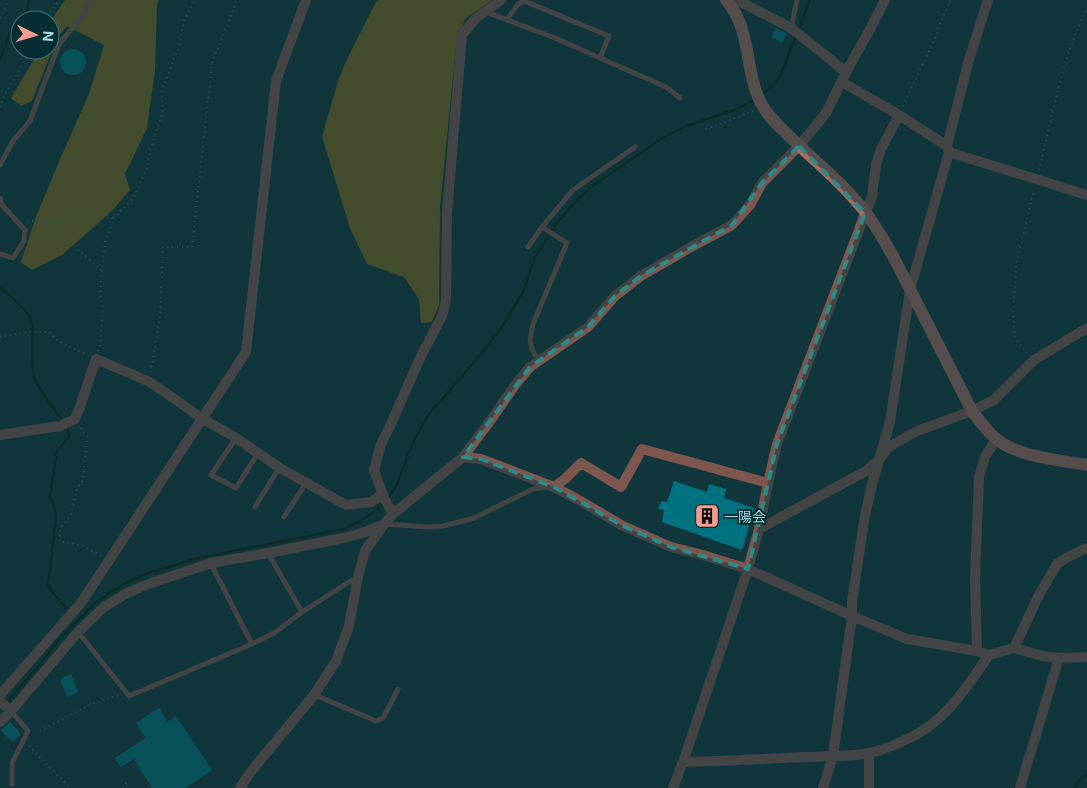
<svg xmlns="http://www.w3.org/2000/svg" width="1087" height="788" font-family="Inter,'Noto Sans JP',sans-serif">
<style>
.forest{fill:#81661b}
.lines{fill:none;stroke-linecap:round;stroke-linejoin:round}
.stream{stroke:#07200d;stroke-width:2.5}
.building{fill:#00717e}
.path{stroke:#48747a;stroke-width:2;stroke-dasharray:1 4;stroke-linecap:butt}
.lane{stroke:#7e5650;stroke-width:5}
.street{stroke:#7e5650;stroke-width:10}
.secondary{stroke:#a86a61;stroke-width:12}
.marked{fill:none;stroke:#2e8a86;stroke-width:4;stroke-dasharray:10 6;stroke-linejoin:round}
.labels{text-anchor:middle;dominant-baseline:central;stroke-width:4;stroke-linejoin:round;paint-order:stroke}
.poi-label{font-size:14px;fill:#a8dce4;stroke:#052d32;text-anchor:start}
</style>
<rect width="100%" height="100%" fill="#11373c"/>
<!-- forest -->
<path class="forest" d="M65,0H159L157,5L155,70L147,128L125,174L130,190L112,211L62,255L32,270L21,262L37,214L61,157L89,94L104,45L67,26L57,38L32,101L21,106L11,98L33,61L37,50H50V22Z
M377,0H492L465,19L456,46L440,207L439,305L432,322L421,323L419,299L404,277L367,264L350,228L322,137L338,81L345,63Z"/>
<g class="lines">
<!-- stream -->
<path class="stream" d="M20,20L27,11L29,0
M798,31L810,0
M0,60L10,33L20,20
M761,95L778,81L796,36
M0,287C9,295 24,307 30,317C35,328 30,361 34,375C37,389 53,406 61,418
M387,500L397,484L414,440L429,414L476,360L502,327L523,292L535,257L553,228L578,199L594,185L664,137L684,127L737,109L755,99
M66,608L53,593L48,585L56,517L54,505L50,496L57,451L69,437L68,430
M5,704L35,670L59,640L95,603L124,584L146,574L199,558L344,529C359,522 372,515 383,504
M1075,788L1080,779L1087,775"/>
</g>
<!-- building -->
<path class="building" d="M776,28L787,34L782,43L771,37Z
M60 62a13 13 0 1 1 26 0a13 13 0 1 1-26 0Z
M674,481L707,492L709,484L726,489L724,498L754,508L742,550L662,522L664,510L658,509L661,501L667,502Z
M71,674L78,692L67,697L60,679Z
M159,708L168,722L176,716L212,770L185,788H152L134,759L121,767L115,758L146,738L136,723Z
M10,722L21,734L12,742L1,730Z"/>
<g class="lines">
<!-- path -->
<path class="path" d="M0,18L9,0
M44,20L59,0
M903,106L937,34V29L951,0
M0,107L3,98L31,50
M706,129L754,111
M1039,170C1052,116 1062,58 1087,8
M38,220L71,243L101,270
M27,221L114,218
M0,337L28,332H49L58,341L87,355
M98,351L100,345L103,308L101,297V277L105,242L114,218L134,197L147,168L150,150L163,111L161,92L179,47L184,20L195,0
M1027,353L1015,338L1013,312L1017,260L1034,189
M151,372L160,315L163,247H192L212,63L237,0
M81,428L87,437L84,472L82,481L77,489L71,515L61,527L59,541L83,546L101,556
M40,731L94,703L119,695
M29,746L70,788
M123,788L127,781"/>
<!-- lane -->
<path class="lane" d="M486,12L555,38L600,58L666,87L680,98
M507,20L518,4L524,1L609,36L600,58
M791,28L797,0
M0,165L13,141L30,121L59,44L83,16L90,0
M0,198L2,205L25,230L24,241L13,258L0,254
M528,247L542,227L573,190L635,147
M538,361L532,349L530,340L533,324L567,243L542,227
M236,438L211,475L236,488L258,453
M255,507L279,468
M284,517L306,483
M385,524L428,527L443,526L474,518L533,489L549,487
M268,553L302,612
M211,564L252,644
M78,632L129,696L252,644L274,633L302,612L357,577
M315,695L376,721L383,718L398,689
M11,711L28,731L12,763V784"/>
<!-- street -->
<path class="street" d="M737,0L791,28L846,72
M842,82L899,115L947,146
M949,152L1087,195
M0,435L60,426L75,419L80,407L96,359L150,382L203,419L236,438L280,468L346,505L371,502L383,494
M463,457L481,459L554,487L577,499L623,526L671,547L703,555L748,569L852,616L907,639L977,651L989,655L1014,648L1042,656L1059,658L1087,657
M554,487L565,479L581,463L621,487L642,449L768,483
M393,514L384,498L374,470L381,444L391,424L421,356L442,316L446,301L447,213L462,35L476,18L501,0
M759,529L866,471L879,460L889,447L917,431L972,411L994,400L1034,360L1087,328
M1014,648L1039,595L1057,564L1068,557L1087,548
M977,651L975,579L979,477L985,457L996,439
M0,695L81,603L246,352L276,81L306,0
M0,701L11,711
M0,722L11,711L78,632L104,607L127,593L151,583L211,563L268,553L348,537L365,532L383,525
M683,762C723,761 764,759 804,757C824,756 850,757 869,753C885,750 915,737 928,727C954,708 971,681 989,655
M240,788L249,774L314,695L336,661L349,626L358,577L365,551L384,524L393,514L463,457L493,417L515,385L530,367L588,327L615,296L641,276L691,247L732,225L750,205L762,183L799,146L826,113L846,72L868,33L885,0
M673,788L683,762L748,569L759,529L768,483L777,444L872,196L876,165L881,149L899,115
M823,788L833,756L852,616V602L864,521L872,484L890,422L910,290L949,152L947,146L968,63L988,0
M869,788V753
M1020,788L1059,658"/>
<!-- secondary -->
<path class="secondary" d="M726,0C752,29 744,70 761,103C768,117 780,127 791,138C816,162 845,185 866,213C886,240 900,270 915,299C934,336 953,374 972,411C979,420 986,430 995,438C1017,457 1059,460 1087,465"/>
</g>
<!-- marked area -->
<path d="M0 0H1087V788H0ZM799,146L865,213L777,444L748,569L671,547L623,526L554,487L481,459L463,457L530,367L588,327L615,296L641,276L732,225L762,183Z" fill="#11373c" fill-opacity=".55" fill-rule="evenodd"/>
<path class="marked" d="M799,146L865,213L777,444L748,569L671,547L623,526L554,487L481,459L463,457L530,367L588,327L615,296L641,276L732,225L762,183Z"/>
<!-- icons -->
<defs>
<symbol id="building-square" viewBox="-11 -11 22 22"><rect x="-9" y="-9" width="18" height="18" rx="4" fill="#f59c90" stroke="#052d32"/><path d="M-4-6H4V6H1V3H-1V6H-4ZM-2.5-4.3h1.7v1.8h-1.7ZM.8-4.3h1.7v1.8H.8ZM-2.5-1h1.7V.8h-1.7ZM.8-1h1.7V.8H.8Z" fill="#111"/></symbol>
</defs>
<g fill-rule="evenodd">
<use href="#building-square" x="693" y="502" width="28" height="28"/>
</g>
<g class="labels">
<!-- poi labels -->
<g class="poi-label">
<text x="724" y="516">一陽会</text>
</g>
</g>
<!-- north arrow -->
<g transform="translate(35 35) rotate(95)"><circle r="24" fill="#052d32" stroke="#467379"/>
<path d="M0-4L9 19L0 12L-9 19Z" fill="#f59c90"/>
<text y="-8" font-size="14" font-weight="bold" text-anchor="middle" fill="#a8dce4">N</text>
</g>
</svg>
